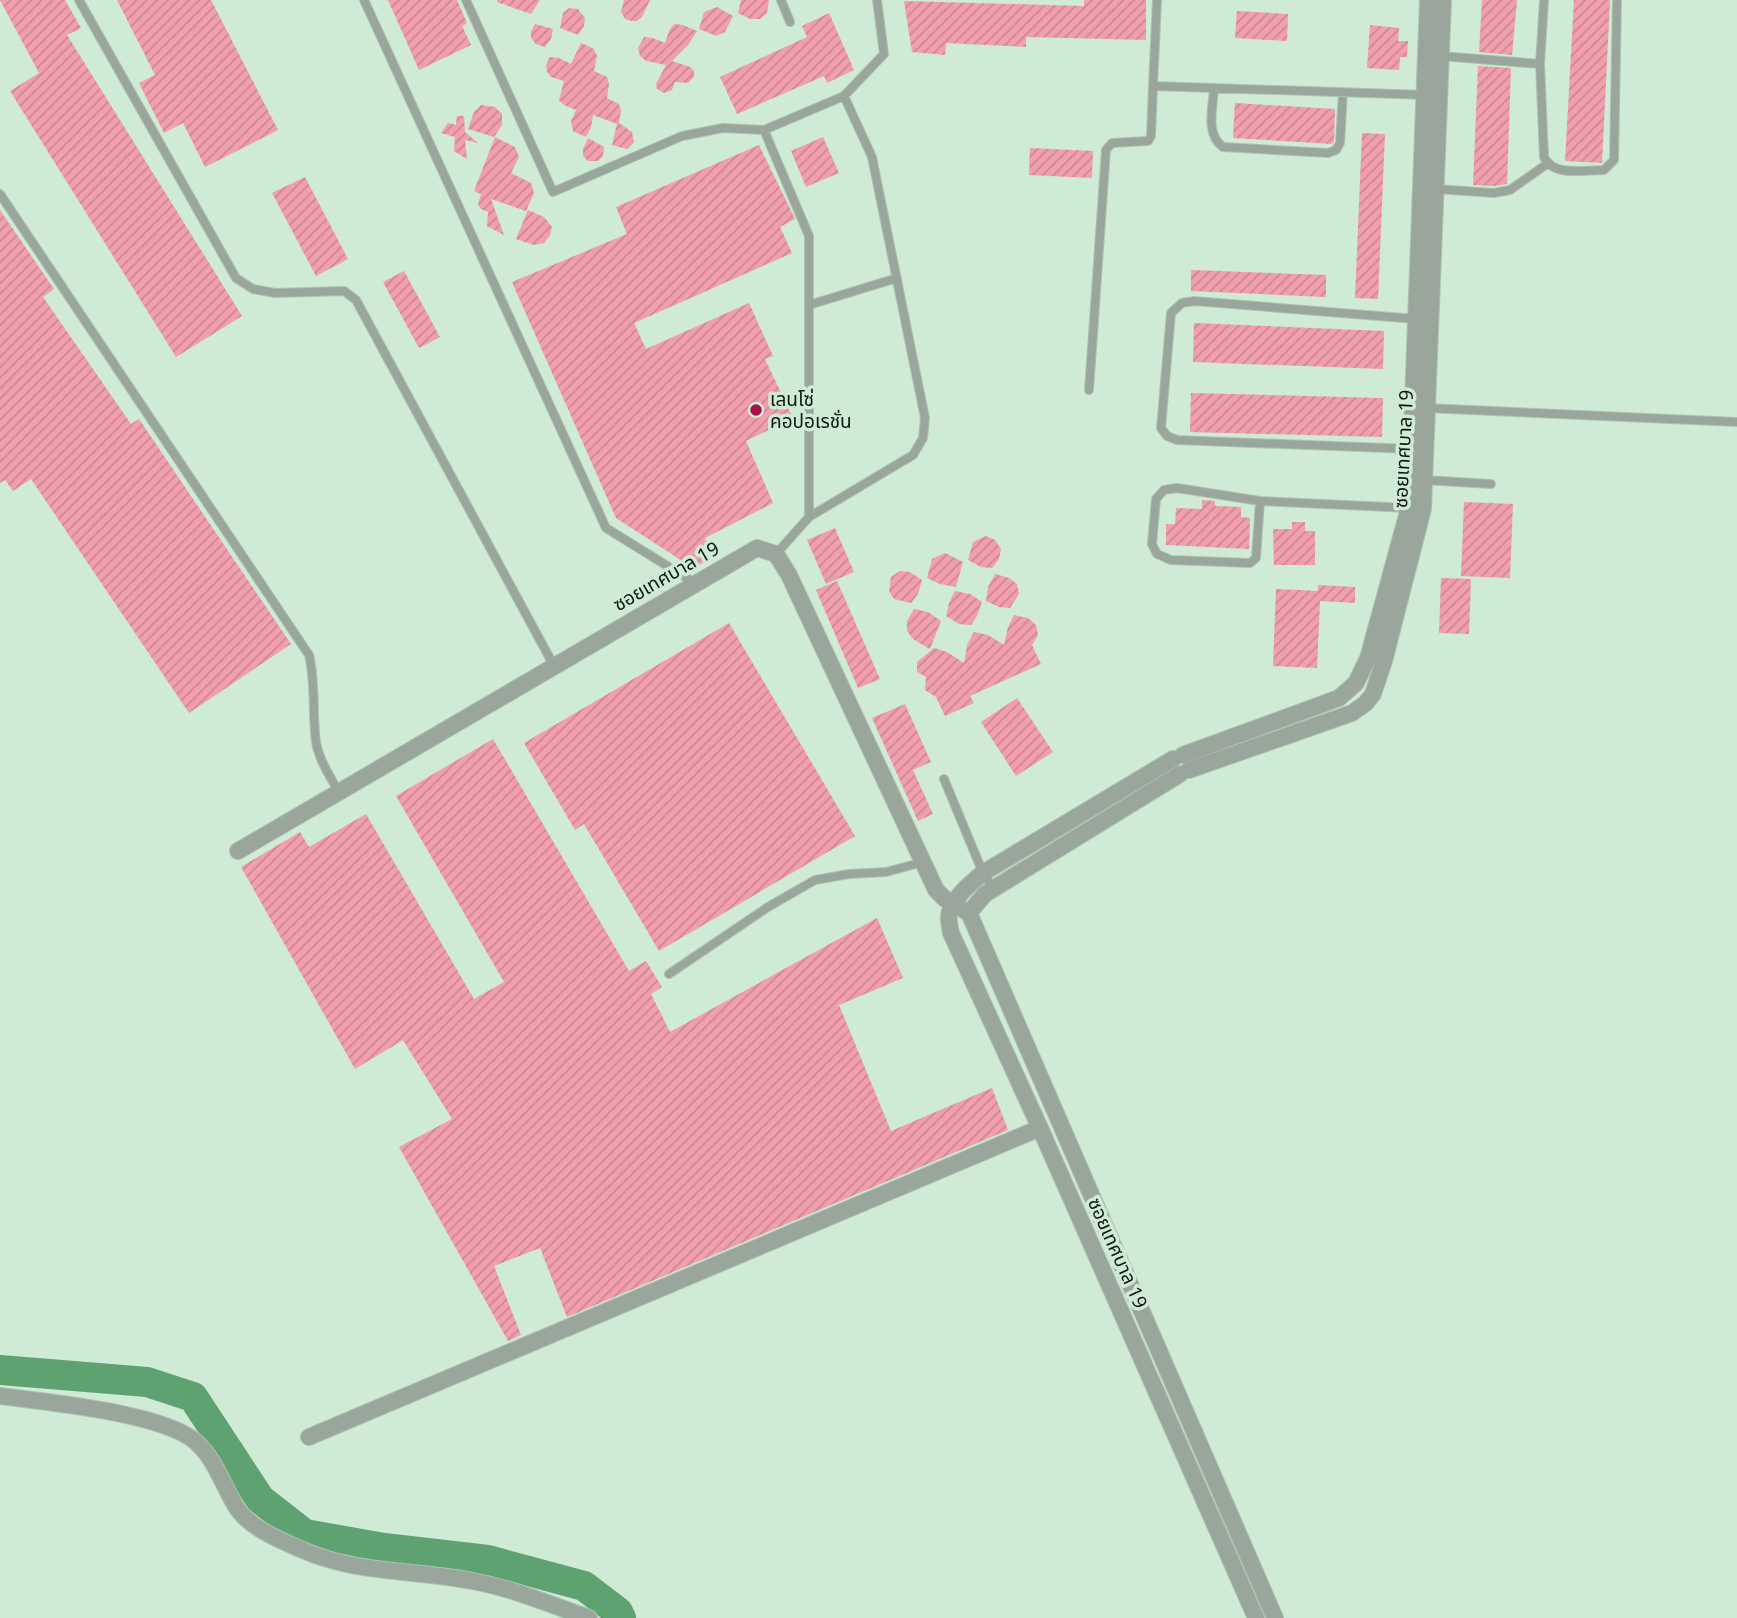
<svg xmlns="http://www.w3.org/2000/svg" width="1737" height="1618" font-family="'Noto Sans','Noto Sans Thai',sans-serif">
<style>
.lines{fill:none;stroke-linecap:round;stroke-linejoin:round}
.river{stroke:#5fa272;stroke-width:30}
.building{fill:url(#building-hatch)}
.lane-casing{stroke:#acc4b2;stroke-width:10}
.street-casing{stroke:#acc4b2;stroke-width:18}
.lane{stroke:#9aa59c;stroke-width:8}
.street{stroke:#9aa59c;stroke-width:16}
.poi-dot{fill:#a71147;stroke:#cfead5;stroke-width:2.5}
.labels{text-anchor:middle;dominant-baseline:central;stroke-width:7;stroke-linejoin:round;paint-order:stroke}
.poi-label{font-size:19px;fill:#0e1710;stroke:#cfead5;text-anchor:start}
.street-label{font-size:19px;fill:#0e1710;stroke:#cfead5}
</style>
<defs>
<pattern id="building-hatch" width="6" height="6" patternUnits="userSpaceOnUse" patternTransform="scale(1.75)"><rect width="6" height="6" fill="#f19ead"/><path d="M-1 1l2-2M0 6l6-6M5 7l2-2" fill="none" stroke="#cd8794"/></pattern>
</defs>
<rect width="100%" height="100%" fill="#cfead5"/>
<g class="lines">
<!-- river -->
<path class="river" d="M0,1370L147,1382L193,1397L260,1499L305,1534L384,1548L488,1560L584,1586L618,1612L621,1618"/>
</g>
<!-- building -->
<path class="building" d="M0,0H65L81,28L67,35L242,316L176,357L10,91L39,73Z
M117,0H211L278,130L205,167L183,123L164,133L139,83L155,75Z
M388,0H457L467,23L462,26L471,45L419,70Z
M497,0H540L531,14L497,2Z
M624,0H650L642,17L637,21H632L625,19L621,12Z
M741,0H769L767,13L760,19H750L738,13Z
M1084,0H1146V40L1026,37V47L946,43L945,55L912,52L904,1L1084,6Z
M1482,0H1517L1512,55L1479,52Z
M1574,0H1610L1602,163L1565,161Z
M717,7L733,16L725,32L716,36L699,29L704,12Z
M569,8L578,9L585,18L584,26L578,35L560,28L563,13Z
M1237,11L1288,14L1287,41L1235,38Z
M829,13L854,70L827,83L824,76L737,114L720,77L807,37L802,26Z
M535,24L553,29L551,39L545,47L536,44L531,38V32Z
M674,24L683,25L697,31L689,44L672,61L690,67L694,71V77L688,83L675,82L672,90L664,93L657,89L656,84L666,65L646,61L640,56L638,48L644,37L653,38L665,43L669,31Z
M1370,25L1399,28L1398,41H1408L1407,57H1400L1399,70L1367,68Z
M581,43L594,49L597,56L594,71L607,77L609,84L607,98L619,104L621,111L619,123L632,132L634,142L627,149L612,145L617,124L593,115L591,127L586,137L573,131L571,121L576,110L564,105L559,100L564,81L551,77L547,72L546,65L550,57L559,58L571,64Z
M1478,66L1511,68L1507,184L1494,186L1473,185Z
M1235,103L1335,109L1334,141L1332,144L1233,138Z
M481,105L495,107L502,114V125L494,137L468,129L474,112Z
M457,116H464L465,132L478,143L465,140L467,159L454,151L455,137L441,133L448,123L456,125Z
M1362,133L1385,134L1378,299L1355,298Z
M495,137L515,147L519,157L511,173L531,183L534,193L526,211L491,199L504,235L487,226L488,212L481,209L478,205L481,194L474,191Z
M823,137L839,173L806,187L791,151Z
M588,138L604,147L603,156L598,161H588L583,156V149Z
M759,145L795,219L780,227L792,253L634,323L646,349L749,303L773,356L765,359L793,418L746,441L773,503L705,538L713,558L693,568L616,518L512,282L627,234L616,207Z
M1030,148L1093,151L1092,178L1029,175Z
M305,177L348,259L316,276L272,193Z
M0,210L54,289L43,297L131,424L139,419L291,644L189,713L31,479L13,491L5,480L0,483Z
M528,210L544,217L552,227L550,235L544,243L534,245L516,239Z
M1191,270L1326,275V297L1191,291Z
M404,271L440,337L419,348L383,282Z
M1194,323L1384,331L1383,369L1193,362Z
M1191,393L1383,398L1382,437L1190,432Z
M1202,500L1215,501V506L1241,507V517L1250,518L1249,549L1166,545V524H1175L1176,508L1202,509Z
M1464,502L1513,504L1510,578L1461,576Z
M1292,522H1305V531H1315V565H1274L1273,529H1292Z
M835,528L854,572L826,584L807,540Z
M986,536L995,540L1001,549L999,559L992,568L981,567L968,560L973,542Z
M945,553L963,562L956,587L940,584L927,578L932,559Z
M900,571L910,572L922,580L918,594L911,603L894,599L889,591L891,577Z
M995,574L1009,578L1017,584L1019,594L1010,608L999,607L986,601L988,587Z
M1441,578L1471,579L1469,634L1439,633Z
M837,581L880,679L858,688L816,590Z
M1318,585L1355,587V603L1320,601L1317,668L1273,666L1276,589L1318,591Z
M955,591L970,594L982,602L977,616L971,625L959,624L946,616L949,603Z
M914,609L928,612L941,621L930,649L913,639L907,631V621Z
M1014,615L1028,618L1036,625L1038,635L1032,645L1041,664L970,696L974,703L945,716L936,697L925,690L926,677L917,672V662L934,648L947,652L964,663L967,645L974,632L988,635L1004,645L1008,627Z
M729,623L855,836L659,951L584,824L575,830L524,743Z
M1017,698L1053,752L1016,776L981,722Z
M905,704L931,762L913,770L933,814L918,821L872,718Z
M493,739L629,971L646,961L662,987L651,994L670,1032L877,918L903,978L839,1005L891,1131L992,1088L1008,1130L567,1317L540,1248L494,1266L521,1335L508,1341L399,1147L452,1119L403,1040L355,1069L241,867L300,832L309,847L366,814L474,999L504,982L396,796Z"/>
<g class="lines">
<defs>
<path id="lane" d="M79,0L236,278L253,289L275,293L344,291L356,300L554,666
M364,0L606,528L695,583
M466,0L553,192L682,136L723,128L764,130
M781,0L790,22
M1544,0L1540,64L1544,157C1553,177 1585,170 1604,170L1614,160L1617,0
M1441,56L1540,64
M1153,86L1157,0
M1214,88C1213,108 1205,134 1223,147L1328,153L1336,150L1340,143L1343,92
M1436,189L1494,193L1510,190L1547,164
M0,194L309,655C316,684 312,713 316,742C319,760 330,776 338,791
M809,305L897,278
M1089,390L1106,150L1112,143L1148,141L1151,136L1153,86L1426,95
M1426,408L1737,422
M1411,449L1177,440L1167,436L1161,428L1171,313L1182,303L1194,301L1416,319
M1424,480L1491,484
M1260,501L1256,558L1250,563L1171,560L1157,554L1152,544L1156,499L1164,490L1177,488L1260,501L1409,508
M809,517L913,455L923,438L925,418L872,157L844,96
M776,554L809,517V236L764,130L844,96L884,54L877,0
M944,779L983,873L994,889
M669,974L768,907L815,880L849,874L886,872L923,862"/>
<path id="street" d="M1183,755L1339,698L1356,683L1368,658L1409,508L1428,0
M1173,759L983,873C971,883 952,898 949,915C948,920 950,927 951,933L1040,1128L1256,1618
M1189,770L1352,713L1366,703L1373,694L1384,661L1423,509L1443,0
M1180,774L985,894L969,913L1275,1618
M238,851L757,548L776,554L789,575L936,890L945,899L969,913
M0,1396C46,1402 163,1413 196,1442C215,1459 222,1483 235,1505C248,1528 282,1541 305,1551C358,1574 417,1570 472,1581C512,1588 551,1605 589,1618
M309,1437L1040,1128"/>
</defs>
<!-- lane casing -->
<use href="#lane" class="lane-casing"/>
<!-- street casing -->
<use href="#street" class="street-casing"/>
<!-- lane -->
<use href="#lane" class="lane"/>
<!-- street -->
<use href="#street" class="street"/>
</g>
<!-- markers -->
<circle class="poi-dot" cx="756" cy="410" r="7"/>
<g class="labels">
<!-- poi labels -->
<g class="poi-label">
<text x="770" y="399">เลนโซ่<tspan x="770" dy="22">คอปอเรชั่น</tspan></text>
</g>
<!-- street labels -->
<g class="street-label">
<text transform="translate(1403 449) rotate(-87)">ซอยเทศบาล 19</text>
<text transform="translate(666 576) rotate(-30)">ซอยเทศบาล 19</text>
<text transform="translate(1118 1253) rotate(66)">ซอยเทศบาล 19</text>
</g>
</g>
</svg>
